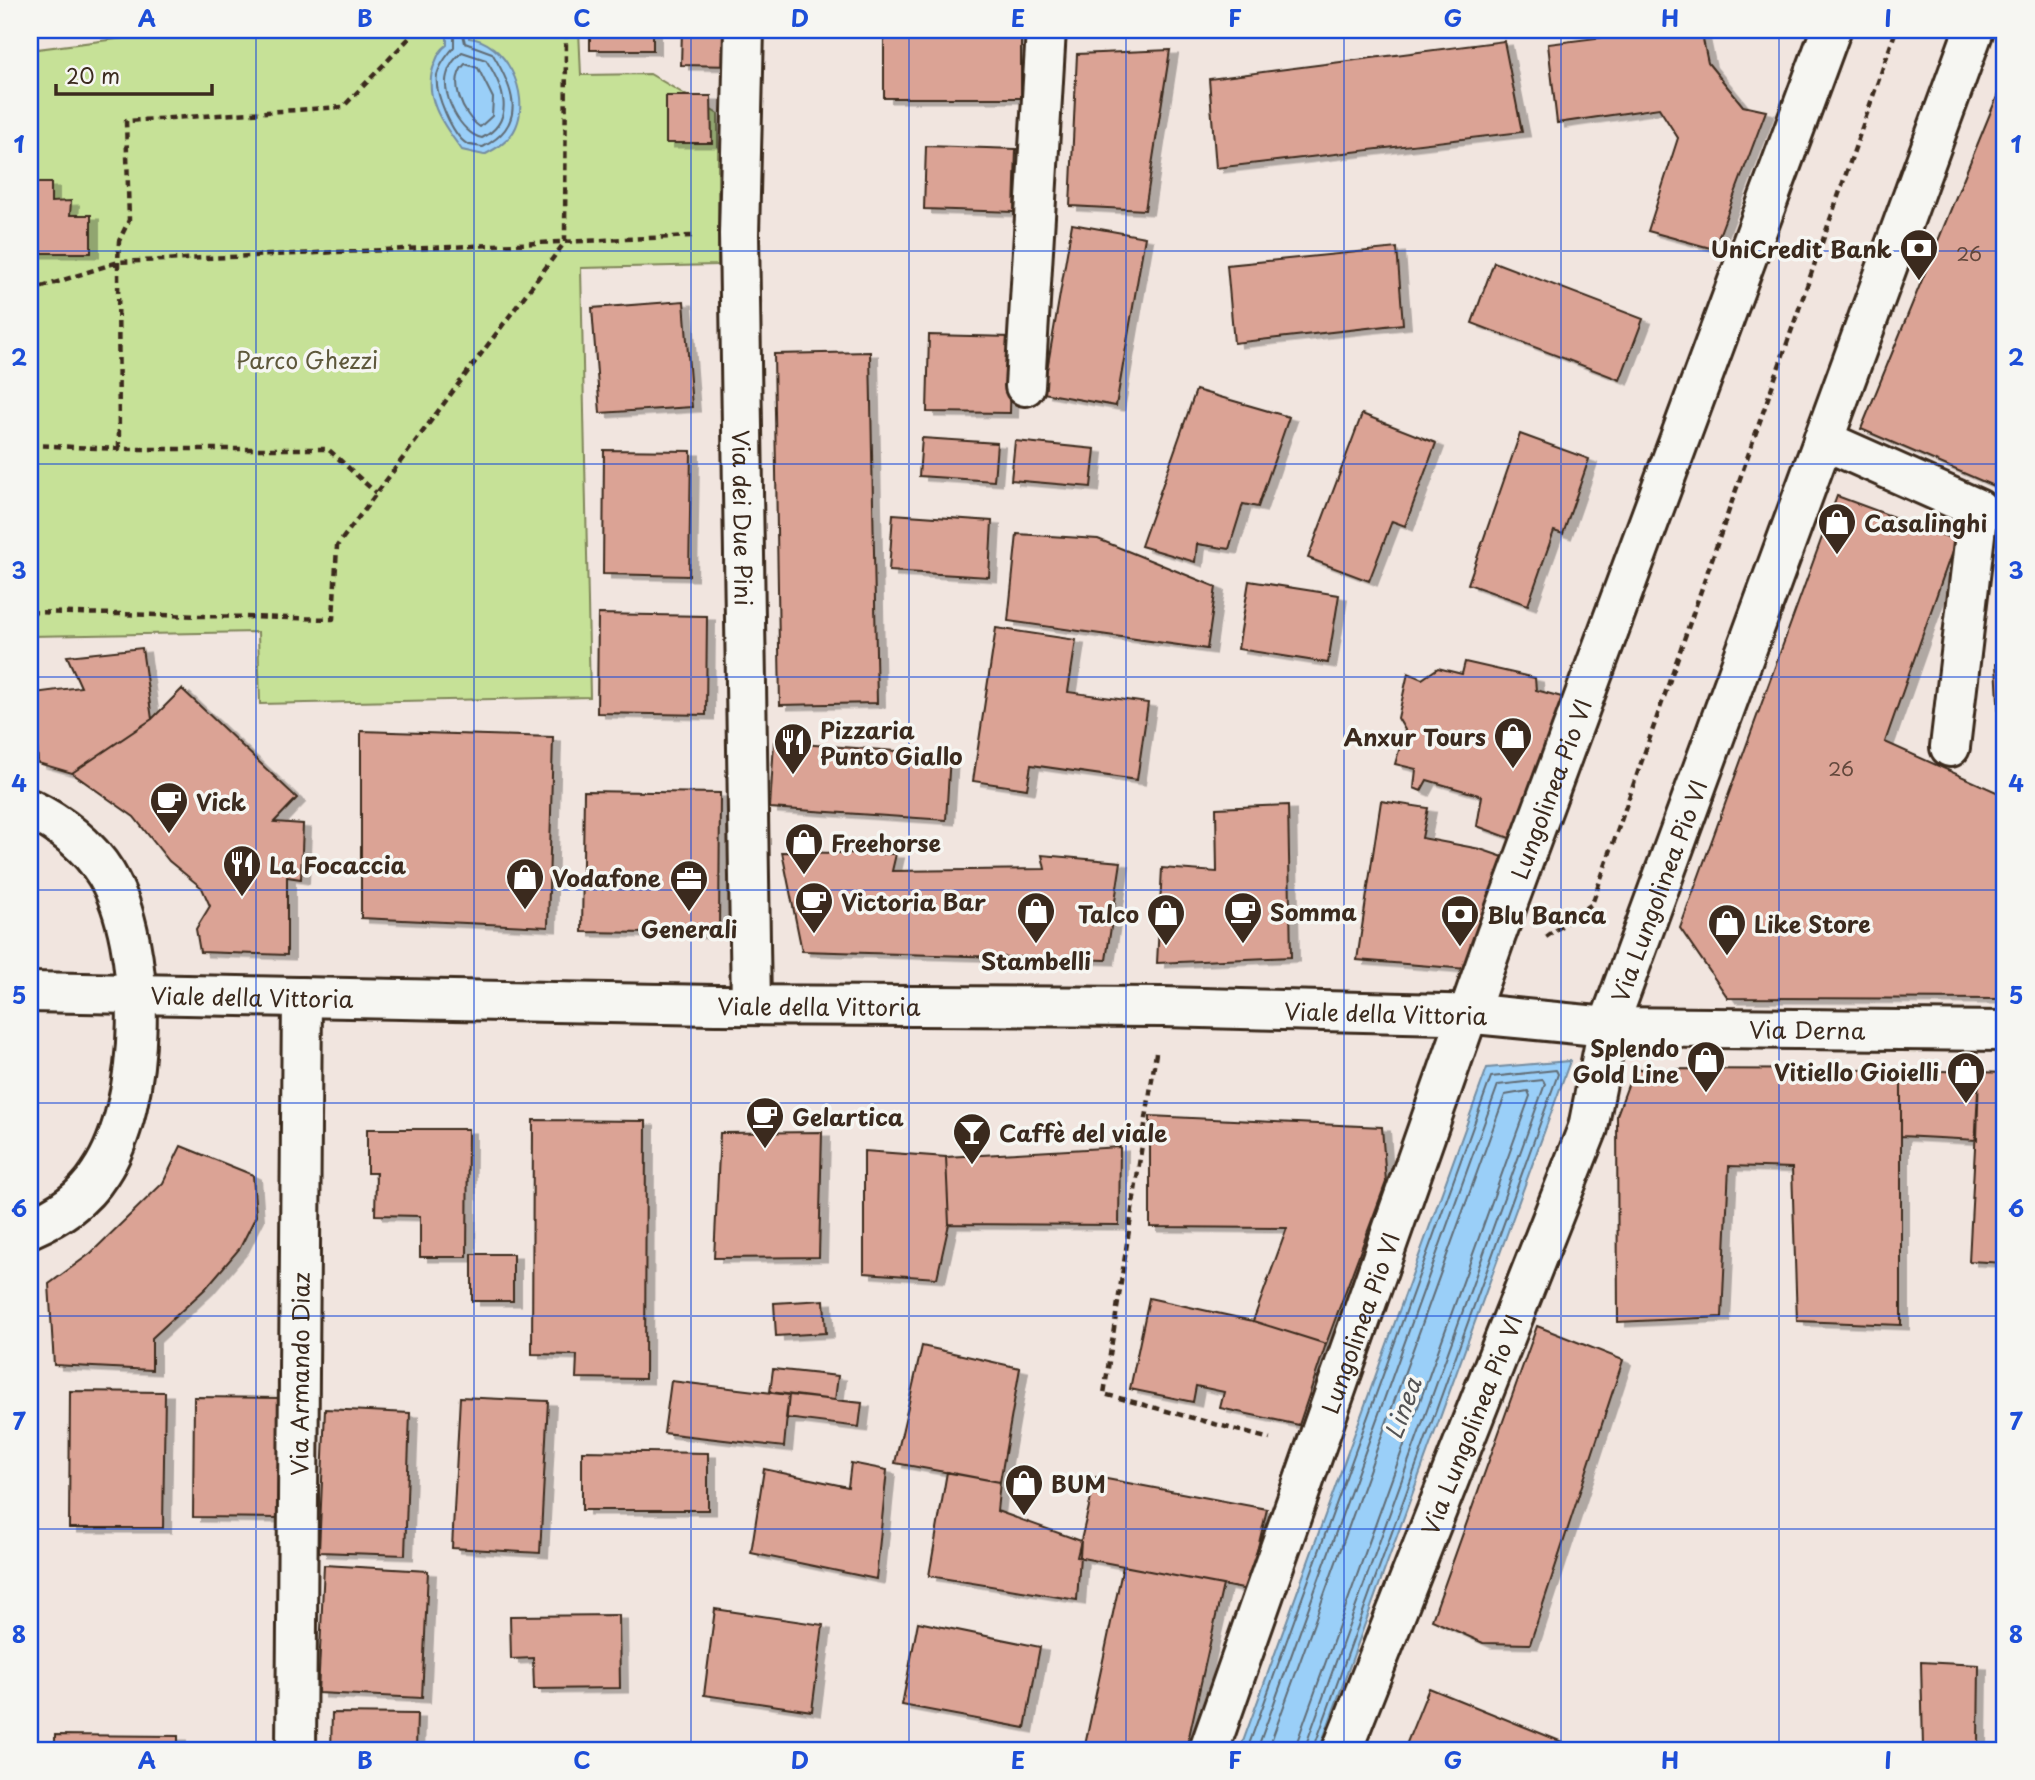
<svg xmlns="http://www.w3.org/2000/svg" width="2035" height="1780" font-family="'Playpen Sans',sans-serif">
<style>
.green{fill:#c6e197;stroke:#80865a;stroke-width:2}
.water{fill:#9acff8;stroke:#748da1;stroke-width:2}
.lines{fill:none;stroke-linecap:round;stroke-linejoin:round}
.shore{stroke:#616c75;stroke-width:2}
.building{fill:#dba395;stroke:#3b2a1e;stroke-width:2;filter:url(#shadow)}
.minor-casing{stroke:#3b2a1e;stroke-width:44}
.path{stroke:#3b2a1e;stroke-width:4.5;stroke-dasharray:7 5;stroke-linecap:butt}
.minor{stroke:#f6f6f2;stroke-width:38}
.grid{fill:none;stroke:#1d4ed8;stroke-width:2;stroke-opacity:0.55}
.labels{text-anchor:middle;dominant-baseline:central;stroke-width:7;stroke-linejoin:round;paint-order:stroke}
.number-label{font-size:19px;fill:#63483c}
.poi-label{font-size:23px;font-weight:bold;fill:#3b2a1e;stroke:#f6f6f2;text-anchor:start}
.park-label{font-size:23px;fill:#5e583c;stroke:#f6f6f2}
.street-label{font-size:23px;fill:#3b2a1e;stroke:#f6f6f2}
.water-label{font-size:24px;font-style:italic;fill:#535354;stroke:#f6f6f2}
.neatline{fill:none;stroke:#1d4ed8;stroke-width:2.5}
.grid-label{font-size:23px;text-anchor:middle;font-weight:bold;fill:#1d4ed8}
</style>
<defs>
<filter id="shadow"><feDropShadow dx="8" dy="4.5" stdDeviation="0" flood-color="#0004"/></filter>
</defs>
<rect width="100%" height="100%" fill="#f1e5df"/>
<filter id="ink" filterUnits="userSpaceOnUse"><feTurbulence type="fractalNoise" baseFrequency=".0143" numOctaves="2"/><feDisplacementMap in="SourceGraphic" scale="14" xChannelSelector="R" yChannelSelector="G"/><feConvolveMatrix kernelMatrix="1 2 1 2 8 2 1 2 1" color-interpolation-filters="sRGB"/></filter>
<g filter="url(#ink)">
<!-- green -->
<path class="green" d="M187,30H579L581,75L650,74L718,114V265L581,268L590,697L260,704L258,632L30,636V50Z"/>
<!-- water -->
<path class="water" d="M447,30H469V38C505,41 531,93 516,127C510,141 497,148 484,155L462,150C443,125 421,95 435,63C438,55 440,50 447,45Z
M1570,1061L1319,1750H1240L1487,1068Z"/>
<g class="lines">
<!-- shore -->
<path class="shore" d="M454,30V47C448,55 440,63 437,75C434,92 452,135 467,144C471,146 479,146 483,147C528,124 514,89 492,53L465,43L462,30
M462,52L486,60C503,86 517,120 482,138C461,134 441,96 447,75C449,65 455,59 462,52Z
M465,64L478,68L493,98L492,116L480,127C462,115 448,81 465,64Z
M1247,1750L1491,1077L1556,1070L1558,1074L1313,1750
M1257,1750L1498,1085L1543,1080L1545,1084L1304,1750
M1268,1750L1505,1095L1528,1091L1530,1096L1294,1750"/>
</g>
<!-- building -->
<path class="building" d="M590,30H653V50H590Z
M682,30H736L735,66L681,65Z
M1659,30H1701L1708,63L1743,106L1766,111L1714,249L1648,231L1678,138L1659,108L1557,123L1548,44Z
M884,32H1021V98H884Z
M1504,41L1522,132L1216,168L1209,79Z
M1170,50L1145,210L1070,206L1077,54Z
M2005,77V491L1861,429Z
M666,96H711L712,143H666Z
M926,146L1016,149L1014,212L924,209Z
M30,183H51V202L71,201L70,215H91V253H30Z
M1072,224L1145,237L1116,406L1043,393Z
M1397,248L1403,324L1234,343L1227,265Z
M1494,262L1643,319L1620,380L1472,323Z
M684,301L692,407L600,413L592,308Z
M929,335L1012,337L1010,413L927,412Z
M870,352L877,703L780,705L774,354Z
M1196,390L1289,417L1258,507L1243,504L1229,549L1197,544L1195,562L1141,546Z
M1362,414L1436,443L1405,526L1392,521L1369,581L1308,558Z
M1520,434L1589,459L1563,534L1554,531L1528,605L1468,584Z
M922,438L997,443L994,481L919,476Z
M1015,441L1095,449L1091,487L1011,480Z
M604,450L691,451L689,576L603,574Z
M1837,496L1956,540L1885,742L2003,795L1996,664H2005V999L1728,998L1680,928Z
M893,514L992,521L989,577L889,571Z
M1017,534L1098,539L1216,587L1207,649L1008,621Z
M1249,581L1339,595L1328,663L1238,649Z
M598,614L707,616L706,715L597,713Z
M996,628L1076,640L1068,692L1148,703L1137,780L1031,765L1027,789L973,781Z
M142,648L152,719L72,773L38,763L34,693L81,687L67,656Z
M1465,662L1535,678L1536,690L1569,699L1523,843L1477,826L1482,796L1427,780L1421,791L1414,788L1416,769L1395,764L1405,730L1398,718L1408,673L1422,679L1438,668L1462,674Z
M182,689L297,798L274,822L303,824L301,879L287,877V955L200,952L196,929L210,906L202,888L169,861L134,817L72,773L152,719Z
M361,731L553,737L548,927L361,918Z
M774,742L950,755L946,820L770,808Z
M584,791L720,793L719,934L582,932Z
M1381,801L1428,808L1422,838L1480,849L1512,860L1479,970L1357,960Z
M1288,805L1291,957L1157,963L1162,868L1217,872L1216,808Z
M782,852L896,854L892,871L1045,869L1042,855L1121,862L1106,960L802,951Z
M1634,1069L1901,1070V1325L1797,1321L1792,1168L1729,1166L1722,1317L1618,1322L1617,1115Z
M1901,1070L1979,1072L1977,1140L1901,1136Z
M1979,1072L2005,1073V1263L1969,1261Z
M1150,1116L1382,1127L1386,1182L1326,1344L1253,1321L1287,1228L1150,1227Z
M533,1120L646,1121L645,1379L576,1378L577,1355L532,1354Z
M367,1129H468L467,1257H420V1216L375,1215L376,1173H367Z
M822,1132L819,1257L714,1258L720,1133Z
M181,1146L253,1175L256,1216L240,1248L205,1289L152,1338V1370L54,1365L49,1284L91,1253L163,1183Z
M1120,1147L1119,1225L949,1224L946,1157Z
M864,1151L946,1157L949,1224L937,1278L864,1273Z
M472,1254H513V1301H472Z
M1149,1298L1253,1321L1326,1344L1299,1425L1220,1408L1224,1392L1196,1386L1193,1402L1130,1389Z
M824,1300L826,1333L776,1336L774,1303Z
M1537,1326L1623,1360L1530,1644L1483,1643L1432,1620Z
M922,1346L1020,1368L1000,1482L895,1463Z
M773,1369L838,1376L835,1400L770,1392Z
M671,1381L789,1395L784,1447L664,1433Z
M70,1391L165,1392L163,1528H69Z
M789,1395L862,1403L859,1427L786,1418Z
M194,1397L281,1398L280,1518L193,1517Z
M460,1397L548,1401L540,1553L452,1548Z
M325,1409L410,1413L405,1555L319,1552Z
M582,1451L708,1453V1510H582Z
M851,1463L887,1470L876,1579L751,1553L764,1469L848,1487Z
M947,1472L1000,1482L997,1511L1081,1541L1077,1600L929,1576Z
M1096,1477L1267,1509L1248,1590L1077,1557Z
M324,1565L428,1571L422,1698L318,1693Z
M1123,1566L1223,1585L1186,1750H1084Z
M715,1609L823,1625L812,1711L704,1695Z
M619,1615L620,1688L534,1689L533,1658L511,1659L510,1616Z
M918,1622L1040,1647L1025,1728L902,1705Z
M1921,1662L1979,1665L1978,1743L1923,1747Z
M1429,1688L1582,1750H1404Z
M332,1713L417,1714L416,1750H331Z
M55,1735L178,1736V1750H55Z
M1978,1743V1750H1923V1747Z"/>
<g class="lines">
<defs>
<g id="minor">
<path id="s1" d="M744,30L739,234L751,1005"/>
<path d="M1025,386L1046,30"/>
<path d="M1823,440L1978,509L1950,747"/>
<path d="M30,809C59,823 88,845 106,874C149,945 147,1104 100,1173C83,1200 59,1215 30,1228"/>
<path id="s2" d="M30,992L716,1005L1163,1007L1485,1015L1608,1027L2005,1031"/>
<path id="s3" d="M296,1750L302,997"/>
<path id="s4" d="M1209,1750L1496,935L1831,30"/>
<path id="s5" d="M1342,1750L1588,1128L1608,1027L1974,30"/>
</g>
</defs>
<!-- minor casing -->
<use href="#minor" class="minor-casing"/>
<!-- path -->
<path class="path" d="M30,291L118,262L693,236
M30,445L119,449H328L376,493
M119,449L118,262L119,241L129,220L126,121L343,107L417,30
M30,466L33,446
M30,612L333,619L337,546L565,242L566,30
M1546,937L1592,904L1896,30
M1156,1053L1104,1394L1270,1439"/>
<!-- minor -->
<use href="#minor" class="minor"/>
</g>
</g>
<!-- grid -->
<path class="grid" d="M256,30V1750M474,30V1750M691,30V1750M909,30V1750M1126,30V1750M1344,30V1750M1561,30V1750M1779,30V1750M30,251H2005M30,464H2005M30,677H2005M30,890H2005M30,1103H2005M30,1316H2005M30,1529H2005"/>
<!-- icons -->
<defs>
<symbol id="bank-pin" viewBox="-11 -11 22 30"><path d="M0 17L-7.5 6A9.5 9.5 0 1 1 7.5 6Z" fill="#3b2a1e" stroke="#f6f6f2"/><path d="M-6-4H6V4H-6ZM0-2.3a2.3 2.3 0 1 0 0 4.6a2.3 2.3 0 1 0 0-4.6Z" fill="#fff"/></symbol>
<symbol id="shop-pin" viewBox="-11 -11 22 30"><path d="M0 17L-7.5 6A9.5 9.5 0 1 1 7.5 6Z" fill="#3b2a1e" stroke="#f6f6f2"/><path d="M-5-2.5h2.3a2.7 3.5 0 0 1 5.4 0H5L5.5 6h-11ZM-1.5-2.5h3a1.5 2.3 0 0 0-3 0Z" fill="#fff"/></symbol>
<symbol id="restaurant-pin" viewBox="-11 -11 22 30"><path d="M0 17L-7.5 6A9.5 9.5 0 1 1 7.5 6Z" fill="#3b2a1e" stroke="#f6f6f2"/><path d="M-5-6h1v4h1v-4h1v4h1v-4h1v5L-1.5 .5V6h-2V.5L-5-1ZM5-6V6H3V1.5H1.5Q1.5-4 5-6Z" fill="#fff"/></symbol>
<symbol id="cafe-pin" viewBox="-11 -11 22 30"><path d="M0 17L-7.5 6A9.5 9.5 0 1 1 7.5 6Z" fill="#3b2a1e" stroke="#f6f6f2"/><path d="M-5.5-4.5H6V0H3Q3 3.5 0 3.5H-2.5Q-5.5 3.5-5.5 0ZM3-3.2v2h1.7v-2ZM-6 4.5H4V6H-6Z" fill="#fff"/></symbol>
<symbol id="office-pin" viewBox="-11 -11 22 30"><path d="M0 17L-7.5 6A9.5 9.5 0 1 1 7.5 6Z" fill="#3b2a1e" stroke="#f6f6f2"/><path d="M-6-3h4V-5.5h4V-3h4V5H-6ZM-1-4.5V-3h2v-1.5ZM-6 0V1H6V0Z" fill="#fff"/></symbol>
<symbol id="bar-pin" viewBox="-11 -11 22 30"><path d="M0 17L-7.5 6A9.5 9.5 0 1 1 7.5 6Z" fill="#3b2a1e" stroke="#f6f6f2"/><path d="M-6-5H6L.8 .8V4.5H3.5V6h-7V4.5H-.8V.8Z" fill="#fff"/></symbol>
</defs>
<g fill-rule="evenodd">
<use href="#bank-pin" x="1897" y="226" width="44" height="60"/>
<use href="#shop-pin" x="1815" y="500" width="44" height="60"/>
<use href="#shop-pin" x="1491" y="714" width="44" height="60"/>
<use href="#restaurant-pin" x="771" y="720" width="44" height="60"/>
<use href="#cafe-pin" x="147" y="779" width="44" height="60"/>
<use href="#shop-pin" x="782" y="820" width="44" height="60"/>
<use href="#restaurant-pin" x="220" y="842" width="44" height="60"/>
<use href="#shop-pin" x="503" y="855" width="44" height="60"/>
<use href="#office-pin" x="667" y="857" width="44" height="60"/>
<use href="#cafe-pin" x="792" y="879" width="44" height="60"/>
<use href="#shop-pin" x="1014" y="889" width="44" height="60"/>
<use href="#cafe-pin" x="1221" y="889" width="44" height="60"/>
<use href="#shop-pin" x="1144" y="891" width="44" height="60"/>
<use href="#bank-pin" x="1438" y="892" width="44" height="60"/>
<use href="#shop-pin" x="1705" y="901" width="44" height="60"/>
<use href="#shop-pin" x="1684" y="1038" width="44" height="60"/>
<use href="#shop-pin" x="1944" y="1049" width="44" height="60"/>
<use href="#cafe-pin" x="743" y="1094" width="44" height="60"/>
<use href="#bar-pin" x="950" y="1110" width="44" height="60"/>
<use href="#shop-pin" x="1002" y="1461" width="44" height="60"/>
</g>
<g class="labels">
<!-- number labels -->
<g class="number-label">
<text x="1969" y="253">26</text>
<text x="1841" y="768">26</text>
</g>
<!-- poi labels -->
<g class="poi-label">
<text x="1892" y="248" text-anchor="end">UniCredit Bank</text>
<text x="1864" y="522">Casalinghi</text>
<text x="820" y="729">Pizzaria<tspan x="820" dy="26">Punto Giallo</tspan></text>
<text x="1486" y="736" text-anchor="end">Anxur Tours</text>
<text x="196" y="801">Vick</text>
<text x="831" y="842">Freehorse</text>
<text x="269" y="864">La Focaccia</text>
<text x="552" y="877">Vodafone</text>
<text x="841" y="901">Victoria Bar</text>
<text x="1270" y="911">Somma</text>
<text x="1139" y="913" text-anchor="end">Talco</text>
<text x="1487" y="914">Blu Banca</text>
<text x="1754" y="923">Like Store</text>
<text x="689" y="928" text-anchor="middle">Generali</text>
<text x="1036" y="960" text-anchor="middle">Stambelli</text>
<text x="1679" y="1047" text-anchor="end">Splendo<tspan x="1679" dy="26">Gold Line</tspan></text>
<text x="1939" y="1071" text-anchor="end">Vitiello Gioielli</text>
<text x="792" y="1116">Gelartica</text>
<text x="999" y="1132">Caffè del viale</text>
<text x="1051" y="1483">BUM</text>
</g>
<!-- park labels -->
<g class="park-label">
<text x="307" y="359">Parco Ghezzi</text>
</g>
<!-- street labels -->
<g class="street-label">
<text stroke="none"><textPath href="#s1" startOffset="488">Via dei Due Pini</textPath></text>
<text stroke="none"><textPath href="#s4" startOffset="1020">Lungolinea Pio VI</textPath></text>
<text stroke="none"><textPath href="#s5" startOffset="917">Via Lungolinea Pio VI</textPath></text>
<text stroke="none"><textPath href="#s2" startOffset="222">Viale della Vittoria</textPath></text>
<text stroke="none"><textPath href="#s2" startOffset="789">Viale della Vittoria</textPath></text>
<text stroke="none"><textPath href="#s2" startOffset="1356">Viale della Vittoria</textPath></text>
<text stroke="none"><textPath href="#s2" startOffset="1778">Via Derna</textPath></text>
<text stroke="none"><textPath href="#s4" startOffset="453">Lungolinea Pio VI</textPath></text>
<text stroke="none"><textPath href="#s3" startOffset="376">Via Armando Diaz</textPath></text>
<text stroke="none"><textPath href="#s5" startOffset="350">Via Lungolinea Pio VI</textPath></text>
</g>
<!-- water labels -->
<g class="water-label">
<text transform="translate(1402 1408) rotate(-70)">Linea</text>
</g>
</g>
<!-- margin -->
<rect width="2035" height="1780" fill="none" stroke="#f6f6f2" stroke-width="77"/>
<!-- scale -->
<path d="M56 84v10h156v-10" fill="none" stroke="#3b2a1e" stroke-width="3.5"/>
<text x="66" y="84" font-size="21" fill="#3b2a1e" stroke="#f6f6f2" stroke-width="5" paint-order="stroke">20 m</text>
<rect x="38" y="38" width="1958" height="1704" class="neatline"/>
<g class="grid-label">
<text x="147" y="27">A</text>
<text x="365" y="27">B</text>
<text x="582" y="27">C</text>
<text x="800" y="27">D</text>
<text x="1018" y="27">E</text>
<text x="1235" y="27">F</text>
<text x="1453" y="27">G</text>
<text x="1670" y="27">H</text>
<text x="1888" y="27">I</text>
<text x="19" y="153">1</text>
<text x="2016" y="153">1</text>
<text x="19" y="366">2</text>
<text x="2016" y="366">2</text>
<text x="19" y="579">3</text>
<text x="2016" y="579">3</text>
<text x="19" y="792">4</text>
<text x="2016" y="792">4</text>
<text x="19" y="1004">5</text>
<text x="2016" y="1004">5</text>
<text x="19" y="1217">6</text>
<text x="2016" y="1217">6</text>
<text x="19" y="1430">7</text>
<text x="2016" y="1430">7</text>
<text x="19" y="1643">8</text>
<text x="2016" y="1643">8</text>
<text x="147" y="1769">A</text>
<text x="365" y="1769">B</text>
<text x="582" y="1769">C</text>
<text x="800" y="1769">D</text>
<text x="1018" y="1769">E</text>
<text x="1235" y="1769">F</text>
<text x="1453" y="1769">G</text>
<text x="1670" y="1769">H</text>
<text x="1888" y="1769">I</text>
</g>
</svg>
